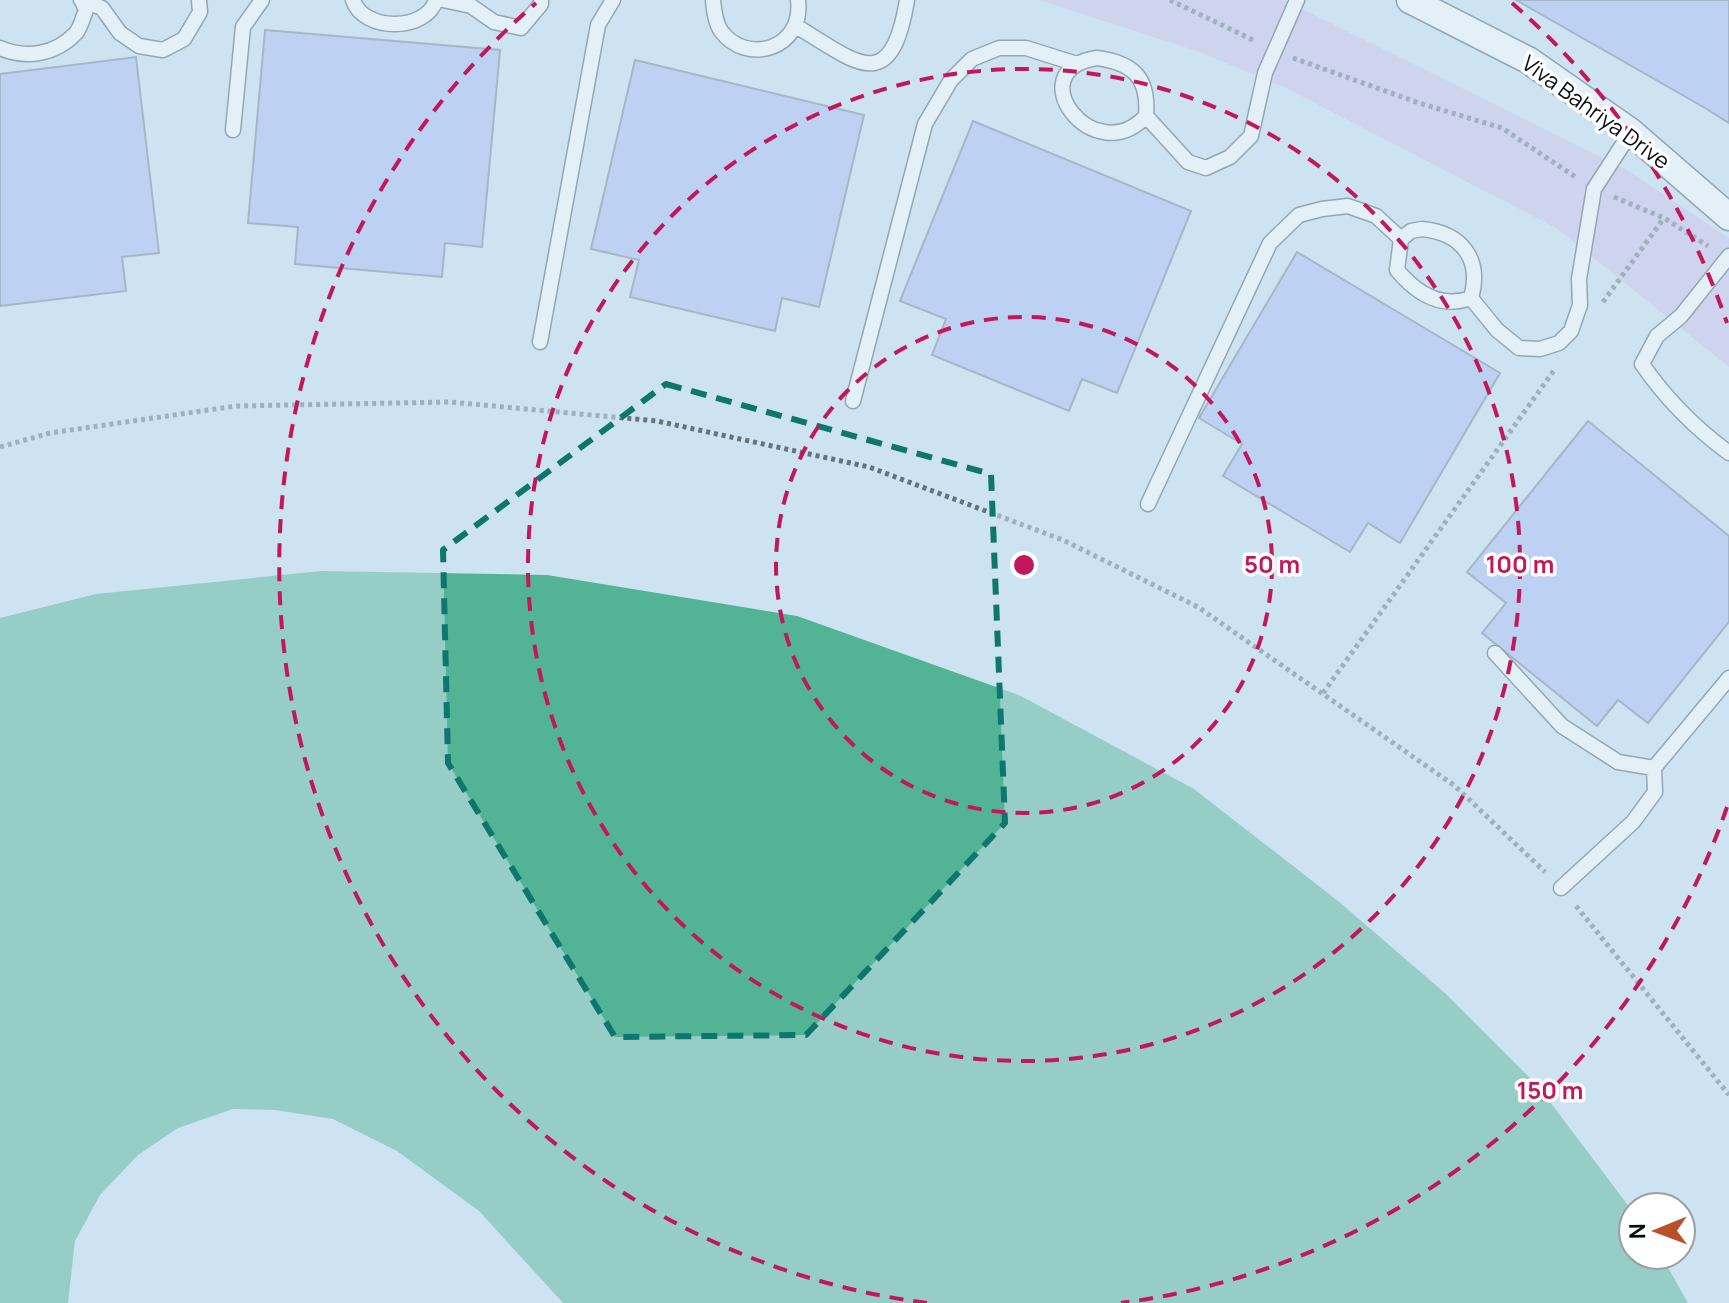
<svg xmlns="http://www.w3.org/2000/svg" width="1729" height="1303" font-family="Manrope,sans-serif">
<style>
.green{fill:#cfbfeb}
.water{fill:#52b495}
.building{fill:#a8bdf5;stroke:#777f92;stroke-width:2}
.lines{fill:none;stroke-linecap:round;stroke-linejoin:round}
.lane-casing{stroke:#4b5e69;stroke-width:17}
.street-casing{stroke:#4b5e69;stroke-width:29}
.path{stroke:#65747c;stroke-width:5;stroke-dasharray:4 4;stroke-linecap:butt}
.lane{stroke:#fff;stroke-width:14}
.street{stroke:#fff;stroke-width:26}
.marked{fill:none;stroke:#0f766e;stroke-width:6;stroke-dasharray:16 10;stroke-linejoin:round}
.ring{fill:none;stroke:#c2185b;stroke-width:4;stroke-dasharray:14 10}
.labels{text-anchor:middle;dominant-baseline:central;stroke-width:7;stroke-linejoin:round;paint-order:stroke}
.street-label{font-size:22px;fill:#060d11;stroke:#fff}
.centre{fill:#c2185b;stroke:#fff;stroke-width:4}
.ring-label{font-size:24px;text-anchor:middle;font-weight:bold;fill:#c2185b;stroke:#fff;stroke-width:7;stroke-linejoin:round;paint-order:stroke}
</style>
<rect width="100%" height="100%" fill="#cde3f1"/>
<!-- green -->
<path class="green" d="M1039,0H1284L1625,169L1729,238V367L1558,229L1288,89L1200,52Z"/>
<!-- water -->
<path class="water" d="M321,571L547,575L797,616L1019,695L1194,789L1338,901L1445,993L1538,1086L1633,1212V1255H1661L1688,1303H563L479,1211L397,1151L333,1119L275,1110L233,1109L178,1128L138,1155L100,1195L75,1241L68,1303H0V618L96,594Z"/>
<!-- building -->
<path class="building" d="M1516,0H1729V123L1705,108Z
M265,30L500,50L482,247L445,243L442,277L295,264L298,227L248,223Z
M136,57L159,253L122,257L126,291L0,306V74Z
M635,60L864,115L819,307L782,298L775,331L630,297L639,260L591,249Z
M973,121L1191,211L1117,393L1082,379L1069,411L932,355L946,319L900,301Z
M1297,252L1500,373L1400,543L1368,523L1350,552L1223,476L1242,444L1199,418Z
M1588,421L1729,536V622L1648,723L1618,700L1597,726L1482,633L1506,603L1467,572Z"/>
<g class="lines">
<defs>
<path id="lane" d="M81,0L102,8L120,33L139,46L163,50L184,39L200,12L199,0
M353,0C363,32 426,32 436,0
M443,0L471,6L494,22L521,28L541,4V0
M713,0C714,10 715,22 721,31C747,66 804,49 798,0
M796,26C857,63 891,97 907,0
M0,48C26,59 55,55 76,33C81,27 83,17 86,10L82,1
M1097,58C1134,63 1149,78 1146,116C1094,172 1017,70 1097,58Z
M1146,116L1188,162L1206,168L1230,157L1251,136L1265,73L1297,0
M233,130L243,27L262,0
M1422,229C1462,233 1482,259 1471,298C1441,309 1416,293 1397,270L1401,239L1411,231Z
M1729,256L1681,316L1657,336L1642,364C1666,399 1695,428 1729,453
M1471,298L1497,330L1519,348L1540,349L1559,343L1571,331L1580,305L1579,279L1594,189L1631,132
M540,342L598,25L613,0
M853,401L925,124L951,80L972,59L999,48H1026L1077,64
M1148,504L1270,243L1299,215L1322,209L1348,206L1376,216L1401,239
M1495,653L1562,726L1618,762L1654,768L1729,678
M1561,888L1633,822L1655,792L1654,768"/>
<path id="street" d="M1410,0L1528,60L1631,132L1729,217"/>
</defs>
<!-- lane casing -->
<use href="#lane" class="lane-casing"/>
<!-- street casing -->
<use href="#street" class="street-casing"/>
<!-- path -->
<path class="path" d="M1170,0L1255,41
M1293,58L1419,103L1502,128L1577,178
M1614,197L1664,218L1708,246
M1603,302L1664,218
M0,447L50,433L236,406L450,402L657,421L869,467L1063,540L1198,607L1455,786L1545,872
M1323,693L1555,369
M1576,906L1729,1095"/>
<!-- lane -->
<use href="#lane" class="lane"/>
<!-- street -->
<use href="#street" class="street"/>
</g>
<!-- marked area -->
<path d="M0 0H1729V1303H0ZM666,384L991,474L1005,823L806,1035L615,1037L448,763L443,550Z" fill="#cde3f1" fill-opacity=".55" fill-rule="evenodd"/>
<path class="marked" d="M666,384L991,474L1005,823L806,1035L615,1037L448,763L443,550Z"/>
<!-- distance rings -->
<g class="ring">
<circle cx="1024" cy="565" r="248"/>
<circle cx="1024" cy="565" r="496"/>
<path d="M1727 807A744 744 0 0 1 1121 1303M927 1303A744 744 0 0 1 536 3M1512 3A744 744 0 0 1 1727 323"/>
</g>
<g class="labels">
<!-- street labels -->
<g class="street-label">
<text transform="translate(1596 112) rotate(36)">Viva Bahriya Drive</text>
</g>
</g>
<circle cx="1024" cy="565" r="12" class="centre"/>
<g class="ring-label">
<text x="1272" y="573">50 m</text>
<text x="1520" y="573">100 m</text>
<text x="1550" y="1099">150 m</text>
</g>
<!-- north arrow -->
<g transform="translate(1657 1231) rotate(269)"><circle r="38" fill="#ffffff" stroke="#9b9ea0" stroke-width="2"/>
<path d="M0-6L14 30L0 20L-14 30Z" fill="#b85129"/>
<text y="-12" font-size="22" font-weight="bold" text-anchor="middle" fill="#060d11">N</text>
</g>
</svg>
